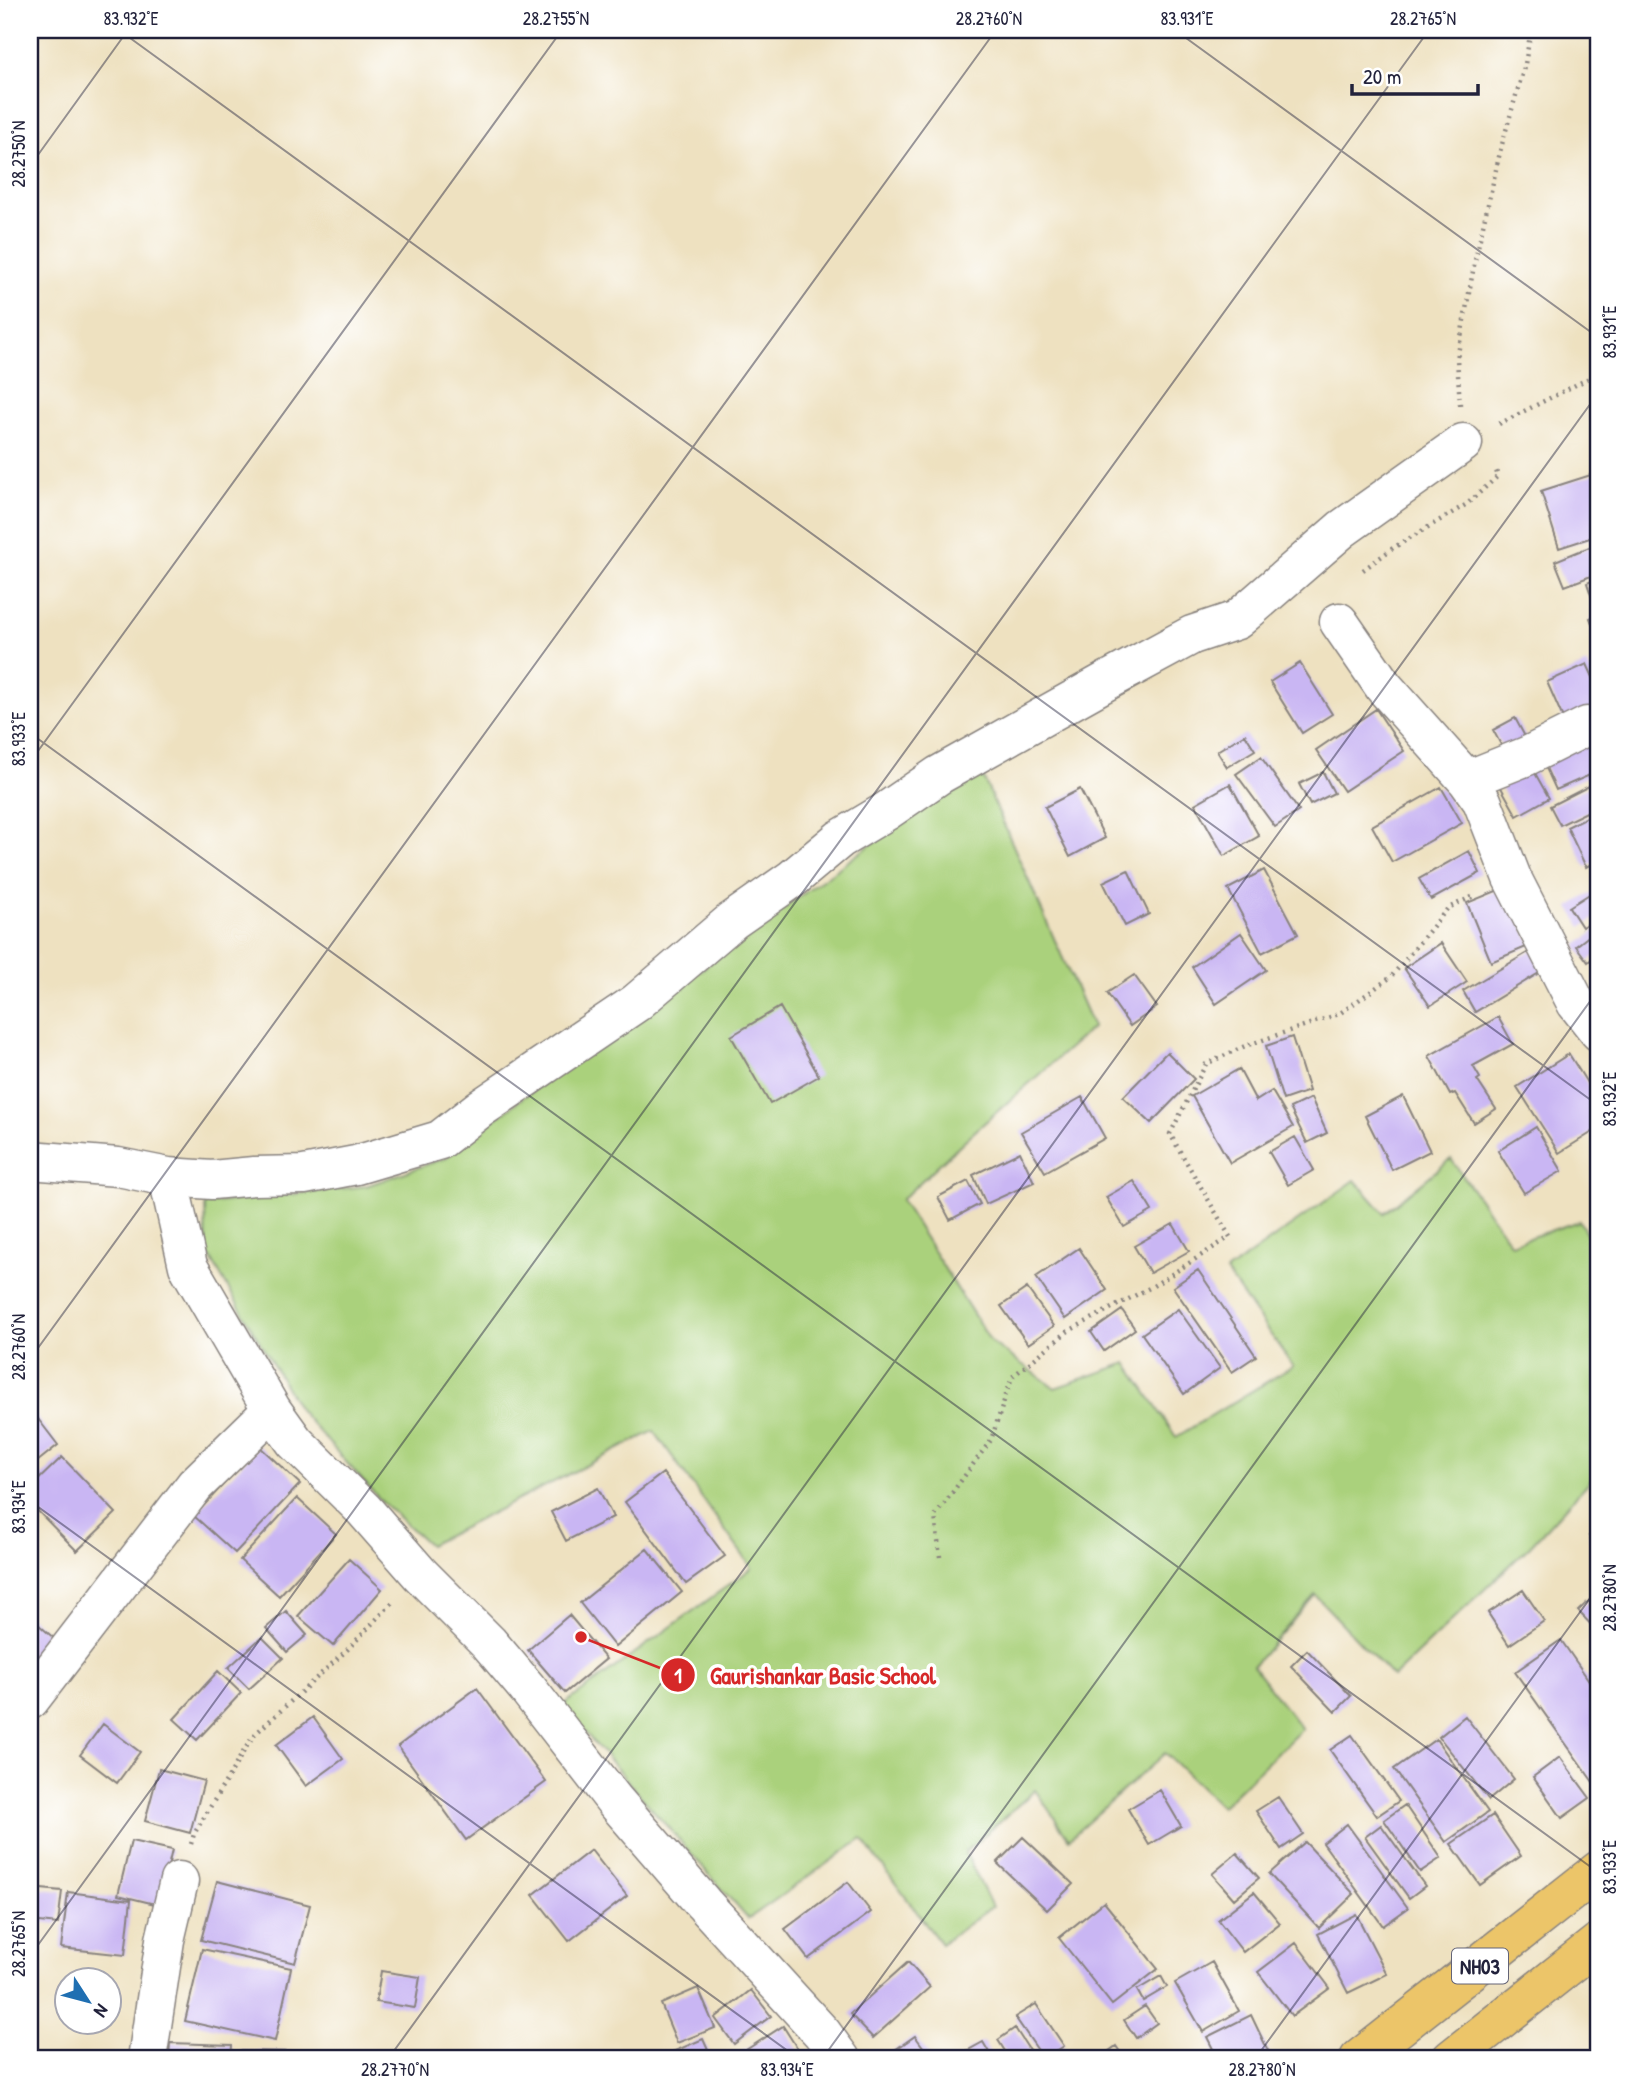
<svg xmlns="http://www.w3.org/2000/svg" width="1629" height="2089" font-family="'Patrick Hand',sans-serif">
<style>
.green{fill:#aad17b;stroke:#667a5b;stroke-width:2}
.building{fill:#c9b6f3}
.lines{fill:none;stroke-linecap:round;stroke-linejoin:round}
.minor-casing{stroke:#88827e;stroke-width:41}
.trunk-casing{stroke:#88827e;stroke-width:41}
.path{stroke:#88827e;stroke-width:4.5;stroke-dasharray:2 5;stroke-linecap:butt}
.minor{stroke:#fff;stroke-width:38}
.trunk{stroke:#ecc569;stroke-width:38}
.ticks{fill:none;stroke:#22223b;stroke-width:2;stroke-opacity:0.45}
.labels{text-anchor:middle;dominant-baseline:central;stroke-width:7;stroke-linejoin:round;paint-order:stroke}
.shield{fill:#fff;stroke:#646476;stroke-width:2}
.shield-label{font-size:21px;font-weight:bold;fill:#22223b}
.leader{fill:none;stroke:#d62828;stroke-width:2.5}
.callout-dot{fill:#d62828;stroke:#fff;stroke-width:2.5}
.mark-label{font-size:21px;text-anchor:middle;font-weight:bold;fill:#fff}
.callout-label{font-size:24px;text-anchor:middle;font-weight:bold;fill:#d62828;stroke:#fff;stroke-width:7;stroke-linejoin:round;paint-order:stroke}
.neatline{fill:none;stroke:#22223b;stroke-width:2.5}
.ticks-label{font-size:18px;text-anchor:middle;fill:#22223b}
</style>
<rect width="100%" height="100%" fill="#fff"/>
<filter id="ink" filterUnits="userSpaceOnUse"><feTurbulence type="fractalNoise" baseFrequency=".0143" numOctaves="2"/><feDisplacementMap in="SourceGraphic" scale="14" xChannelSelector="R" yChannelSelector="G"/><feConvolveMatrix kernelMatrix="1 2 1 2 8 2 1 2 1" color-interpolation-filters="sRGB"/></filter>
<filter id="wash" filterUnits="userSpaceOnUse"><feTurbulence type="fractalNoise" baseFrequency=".00686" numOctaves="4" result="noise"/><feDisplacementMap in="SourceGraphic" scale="28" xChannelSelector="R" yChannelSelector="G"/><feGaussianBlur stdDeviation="1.57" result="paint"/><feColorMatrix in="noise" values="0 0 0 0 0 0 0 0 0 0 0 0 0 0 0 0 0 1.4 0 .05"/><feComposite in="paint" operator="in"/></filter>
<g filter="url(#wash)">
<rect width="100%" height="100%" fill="#eee1c0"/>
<!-- green -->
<path class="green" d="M980,770L1093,1027L965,1140L901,1200L991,1342L1055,1388L1127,1363L1176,1437L1293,1366L1226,1272L1355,1180L1384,1213L1451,1159L1511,1244L1579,1221L1599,1253V1471L1530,1546L1393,1677L1315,1595L1253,1666L1302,1729L1221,1807L1165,1753L1069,1839L1035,1790L965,1852L992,1907L941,1944L862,1839L748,1919L562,1706L752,1568L654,1431L429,1545L382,1502L300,1411L206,1250L205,1204L366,1186L445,1158L535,1088L682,984L792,902L918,810Z"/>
<g id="blocks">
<!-- building -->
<path class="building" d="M1597,473L1599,481V535L1559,548L1541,491Z
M1599,543V573L1565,586L1555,561Z
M1599,578V608L1596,610L1587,583Z
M1599,614V642L1590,618Z
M1300,663L1332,714L1302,733L1270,682Z
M1587,664L1599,690V709L1566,725L1547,682Z
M1376,709L1404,751L1344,791L1316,750Z
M1515,718L1529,744L1507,756L1493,730Z
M1245,734L1255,750L1227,767L1217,751Z
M1589,735L1599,757V771L1556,790L1541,757Z
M1261,757L1299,811L1275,827L1236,774Z
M1531,766L1549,798L1517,816L1499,784Z
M1323,772L1334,793L1310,805L1299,784Z
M1599,781V806L1560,825L1550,806Z
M1230,784L1259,836L1224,856L1195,804Z
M1441,787L1462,823L1392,862L1372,826Z
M1080,789L1105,838L1070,857L1045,807Z
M1599,811V860L1586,867L1567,827Z
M1469,851L1480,873L1431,900L1419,879Z
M1128,870L1149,914L1125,926L1103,882Z
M1264,870L1298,934L1262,953L1228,889Z
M1506,887L1531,945L1491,962L1467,903Z
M1599,888V916L1582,927L1569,907Z
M1599,928V953L1588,962L1576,946Z
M1241,933L1266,970L1216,1004L1192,967Z
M1441,943L1467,982L1430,1006L1404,968Z
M1532,950L1544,970L1475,1012L1463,991Z
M1134,975L1157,1007L1130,1026L1107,993Z
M780,1007L819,1076L770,1104L731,1036Z
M1498,1017L1513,1044L1473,1066L1480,1078L1477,1080L1496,1109L1474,1123L1455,1093L1450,1095L1429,1056Z
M1292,1037L1309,1091L1283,1100L1266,1046Z
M1167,1052L1194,1079L1151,1123L1123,1097Z
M1569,1054L1599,1102V1128L1559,1153L1517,1087Z
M1239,1069L1256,1101L1272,1091L1293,1127L1230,1163L1192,1096Z
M1403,1096L1430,1151L1392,1170L1365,1116Z
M1082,1097L1105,1138L1045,1172L1021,1132Z
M1311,1098L1327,1133L1307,1143L1290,1108Z
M1536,1127L1562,1171L1524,1193L1498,1151Z
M1295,1137L1314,1170L1288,1185L1269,1152Z
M1020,1152L1034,1182L986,1204L973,1175Z
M968,1181L980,1204L950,1220L938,1197Z
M1134,1181L1152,1211L1124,1227L1106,1197Z
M1173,1224L1189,1251L1150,1273L1134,1246Z
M1079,1248L1107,1290L1065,1319L1036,1277Z
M1198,1270L1256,1356L1232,1372L1173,1287Z
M1027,1288L1054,1326L1028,1344L1001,1306Z
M1178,1309L1220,1368L1184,1394L1142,1334Z
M1122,1310L1135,1329L1104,1351L1091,1332Z
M32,1411L58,1445L32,1466L30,1462V1413Z
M259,1446L300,1484L235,1553L194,1516Z
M62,1457L116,1513L77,1551L30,1503V1488Z
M663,1473L725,1556L686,1584L625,1502Z
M598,1488L613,1517L566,1541L551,1512Z
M297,1498L336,1534L279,1596L240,1560Z
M1599,1531V1558L1589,1536Z
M647,1549L682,1592L615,1647L580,1603Z
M349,1559L382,1589L333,1646L298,1616Z
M1523,1590L1544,1621L1509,1645L1488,1613Z
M1599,1591V1633L1578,1611Z
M286,1611L307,1635L287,1652L266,1628Z
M569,1615L606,1659L565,1693L528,1650Z
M30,1617L56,1640L32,1668L30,1666Z
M262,1637L283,1658L249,1689L228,1668Z
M1561,1640L1599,1695V1778L1593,1782L1515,1672Z
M1307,1650L1351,1696L1335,1712L1291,1666Z
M218,1671L241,1693L197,1740L174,1719Z
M477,1688L546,1782L466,1840L398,1746Z
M1465,1716L1514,1779L1489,1800L1439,1737Z
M313,1717L343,1759L306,1786L276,1745Z
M103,1724L140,1752L117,1783L80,1755Z
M1352,1735L1399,1801L1377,1816L1330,1750Z
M1436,1739L1488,1812L1446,1842L1394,1769Z
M1560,1757L1590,1798L1562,1818L1533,1777Z
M159,1769L204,1781L190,1833L145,1821Z
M1160,1790L1181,1826L1149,1845L1128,1809Z
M1278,1797L1303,1834L1281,1849L1256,1811Z
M1405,1805L1441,1858L1420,1872L1384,1820Z
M1493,1815L1521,1856L1480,1885L1451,1844Z
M1347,1824L1408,1908L1383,1926L1323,1843Z
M1381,1825L1425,1886L1409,1898L1365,1837Z
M1023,1837L1073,1884L1047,1910L997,1863Z
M131,1841L172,1850L159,1905L118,1895Z
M1305,1842L1354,1894L1319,1928L1269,1874Z
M591,1850L627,1896L569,1941L533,1895Z
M1237,1853L1259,1878L1234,1899L1212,1874Z
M217,1881L310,1905L295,1963L201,1940Z
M848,1882L871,1912L808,1959L785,1929Z
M30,1888L62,1891L58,1924L30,1921Z
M68,1892L131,1900L125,1955L61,1948Z
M1254,1892L1280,1923L1243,1952L1218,1920Z
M1104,1902L1158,1969L1112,2005L1059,1938Z
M1356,1914L1387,1974L1348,1993L1318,1934Z
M1296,1943L1330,1988L1292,2016L1258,1972Z
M202,1949L291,1968L275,2041L185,2021Z
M908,1962L930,1987L873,2038L850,2014Z
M1212,1962L1239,2011L1203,2032L1175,1983Z
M381,1971L420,1977L415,2008L376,2002Z
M1161,1976L1167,1987L1143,2001L1137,1990Z
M698,1988L715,2028L677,2043L661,2004Z
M751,1990L771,2016L734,2044L715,2018Z
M1036,2004L1064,2046L1044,2059L1015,2017Z
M1145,2006L1157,2023L1136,2038L1124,2020Z
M1251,2015L1272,2059H1218L1207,2037Z
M783,2026L804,2059H732Z
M1015,2028L1035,2059H1010L998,2040Z
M915,2036L932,2059H882Z
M703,2039L712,2059H673L670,2053Z
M983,2042L993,2059H969L965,2052Z
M170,2043L232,2045L231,2059H169Z
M1116,2046L1125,2059H1098Z
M240,2051L294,2052V2059H240Z"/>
</g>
</g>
<g filter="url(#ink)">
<use href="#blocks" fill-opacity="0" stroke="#88827e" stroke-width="2"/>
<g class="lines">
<defs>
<path id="minor" d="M1339,622L1384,687L1467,780L1482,801L1512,878L1576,1003L1599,1032
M1467,780L1527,756L1587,726L1599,731
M30,1160L118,1167L168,1177L212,1180L254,1176L304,1175L356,1165L440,1140L481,1108L636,1003L732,921L792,879L840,839L885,812L939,775L1105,682L1192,635L1237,620L1342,529L1463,443
M168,1177L188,1266L272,1410L295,1442L364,1510L420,1574L489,1643L527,1688L614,1800L703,1903L822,2033L841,2059
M30,1700L195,1485L272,1410
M147,2059L165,1940L179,1881"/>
<path id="trunk" d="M1359,2059L1599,1870
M1451,2059L1599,1942"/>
</defs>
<!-- minor casing -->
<use href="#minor" class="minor-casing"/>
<!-- trunk casing -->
<use href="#trunk" class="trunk-casing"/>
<!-- path -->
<path class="path" d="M1460,405L1457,359L1475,260L1501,148L1525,64L1531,30
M1499,424L1599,373
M1363,570L1393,548L1467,504L1498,476L1495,468
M940,1557L935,1516L991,1440L1012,1377L1067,1332L1153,1286L1230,1237L1170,1134L1206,1064L1245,1046L1339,1014L1391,977L1448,908L1476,895
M191,1844L194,1834L253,1736L348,1649L392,1603"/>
<!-- minor -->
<use href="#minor" class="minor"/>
<!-- trunk -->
<use href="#trunk" class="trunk"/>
</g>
</g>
<!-- ticks -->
<path class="ticks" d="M119,30L1599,1106M1175,30L1599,338M30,166L128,30M30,733L1599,1873M30,762L562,30M30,1359L996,30M30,1501L799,2059M30,1956L1429,30M388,2059L1599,392M822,2059L1599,989M1255,2059L1599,1586"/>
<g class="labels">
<!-- shield labels -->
<rect class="shield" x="1452" y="1948.5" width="56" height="35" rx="5"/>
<g class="shield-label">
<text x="1480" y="1966">NH03</text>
</g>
</g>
<!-- callouts -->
<path class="leader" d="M581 1637L678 1675"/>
<g class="callout-dot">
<circle cx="581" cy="1637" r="7"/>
<circle cx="678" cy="1675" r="18"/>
</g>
<g class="mark-label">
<text x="678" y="1683">1</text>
</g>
<g class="callout-label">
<text x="823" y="1684">Gaurishankar Basic School</text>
</g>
<!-- margin -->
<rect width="1629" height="2089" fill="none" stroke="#fff" stroke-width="77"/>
<!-- north arrow -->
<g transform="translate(88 2001) rotate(126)"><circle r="33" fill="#ffffff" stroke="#a7a7b1" stroke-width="2"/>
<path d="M0-5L12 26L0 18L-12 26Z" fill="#1f6fb2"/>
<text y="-10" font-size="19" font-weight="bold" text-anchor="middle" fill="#22223b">N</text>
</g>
<!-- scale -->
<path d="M1352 84v10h126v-10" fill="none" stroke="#22223b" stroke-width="3.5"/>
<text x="1363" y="84" font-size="21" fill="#22223b" stroke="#ffffff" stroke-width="5" paint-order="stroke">20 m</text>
<rect x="38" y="38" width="1552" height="2012" class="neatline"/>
<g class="ticks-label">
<text x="131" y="25">83.932°E</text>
<text x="556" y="25">28.2755°N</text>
<text x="989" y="25">28.2760°N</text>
<text x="1187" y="25">83.931°E</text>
<text x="1423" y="25">28.2765°N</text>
<text transform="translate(19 154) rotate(-90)" y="6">28.2750°N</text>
<text transform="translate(1610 332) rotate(-90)" y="6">83.931°E</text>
<text transform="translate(19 739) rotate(-90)" y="6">83.933°E</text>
<text transform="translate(1610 1099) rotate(-90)" y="6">83.932°E</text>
<text transform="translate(19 1347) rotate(-90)" y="6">28.2760°N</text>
<text transform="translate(19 1507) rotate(-90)" y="6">83.934°E</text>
<text transform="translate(1610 1598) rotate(-90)" y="6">28.2780°N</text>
<text transform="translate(1610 1867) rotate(-90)" y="6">83.933°E</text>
<text transform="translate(19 1944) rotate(-90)" y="6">28.2765°N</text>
<text x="395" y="2076">28.2770°N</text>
<text x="787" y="2076">83.934°E</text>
<text x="1262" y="2076">28.2780°N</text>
</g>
</svg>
